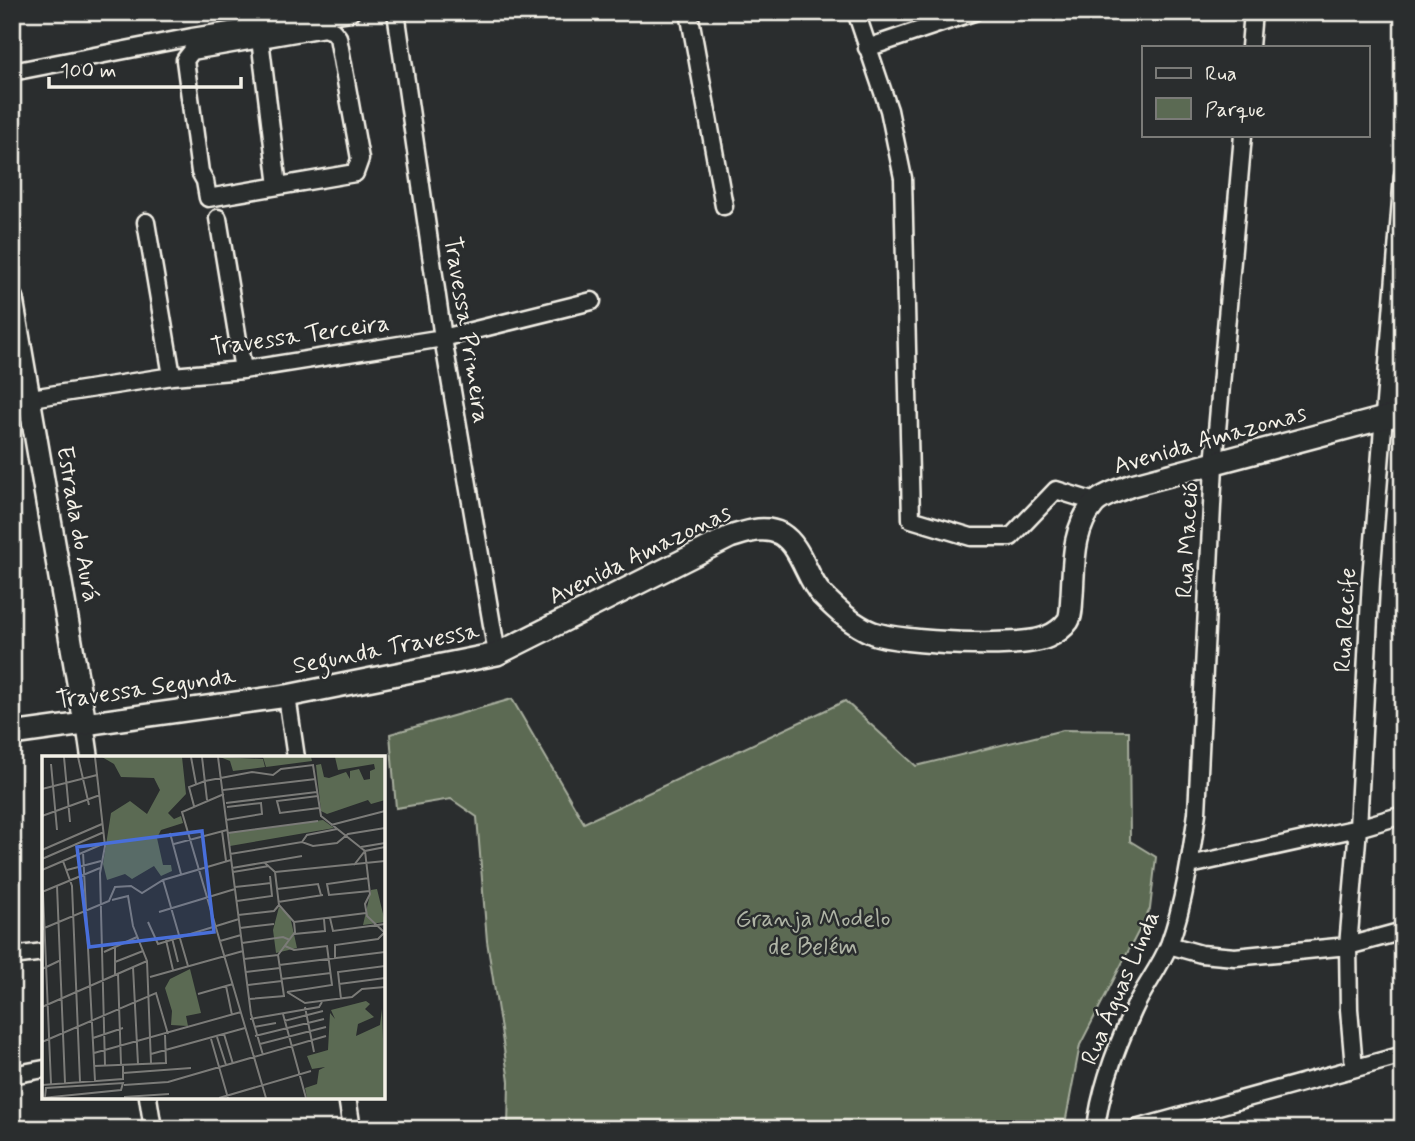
<svg xmlns="http://www.w3.org/2000/svg" width="1415" height="1141" font-family="Mynerve,sans-serif">
<style>
.green{fill:#5b6a53;stroke:#a8ae9e;stroke-width:2}
.lines{fill:none;stroke-linecap:round;stroke-linejoin:round}
.street-casing{stroke:#f4f1e8;stroke-width:21}
.secondary-casing{stroke:#f4f1e8;stroke-width:26}
.street{stroke:#2a2d2e;stroke-width:16}
.secondary{stroke:#2a2d2e;stroke-width:21}
.labels{text-anchor:middle;dominant-baseline:central;stroke-width:5;stroke-linejoin:round;paint-order:stroke}
.street-label{font-size:24px;fill:#f4f1e8;stroke:#2a2d2e}
.park-label{font-size:24px;fill:#afb4a5;stroke:#2a2d2e}
.inset-road{fill:none;stroke:#7b7b78;stroke-width:2}
.view{fill:#486fdb;fill-opacity:0.15;stroke:#486fdb;stroke-width:3.5}
.inset-edge{fill:none;stroke:#f4f1e8;stroke-width:3.5}
</style>
<rect width="100%" height="100%" fill="#2a2d2e"/>
<filter id="ink" filterUnits="userSpaceOnUse"><feTurbulence type="fractalNoise" baseFrequency=".0143" numOctaves="2"/><feDisplacementMap in="SourceGraphic" scale="14" xChannelSelector="R" yChannelSelector="G"/><feConvolveMatrix kernelMatrix="1 2 1 2 8 2 1 2 1" color-interpolation-filters="sRGB"/></filter>
<g filter="url(#ink)">
<!-- green -->
<path class="green" d="M512,699L584,823L845,701L916,766L1063,730L1129,731L1130,841L1156,857L1150,909L1080,1045L1064,1129H508L509,1081L487,941L477,817L451,799L396,808L390,734Z"/>
<g class="lines">
<defs>
<path id="street" d="M396,12L443,338L497,654
M689,12L724,206
M856,12L889,110L903,178L911,519L971,537H1011L1056,490L1095,502
M324,28L333,31L338,37L360,159L355,173L208,198L205,181L200,172L185,60L192,51Z
M260,39L278,186
M1250,47L1253,12
M867,48L974,12
M12,72L192,37L351,12
M218,218L243,370
M146,222L172,376
M12,401L172,376L243,370L443,338L592,301
M287,696L296,758
M85,723L90,758
M1190,865L1358,828L1403,815
M1169,945L1201,954L1235,957L1348,946L1403,931
M12,956L44,952
M1354,1068L1349,1009L1348,946L1358,828L1371,579L1403,175
M12,1075L44,1069
M148,1097L153,1129
M347,1097L352,1129
M1096,1129C1100,1089 1116,1048 1133,1011C1143,988 1160,968 1169,945C1184,904 1191,856 1197,813L1214,465L1243,135
M1135,1129L1403,1055"/>
<path id="secondary" d="M12,299L85,723
M12,734L287,696L497,654L730,537C747,532 764,525 781,534C802,547 806,578 822,595C837,610 853,625 873,633C901,643 1021,649 1047,637C1054,634 1063,628 1068,621C1072,615 1071,603 1072,595C1074,564 1072,529 1094,504C1102,495 1121,490 1132,485L1403,413"/>
</defs>
<!-- street casing -->
<use href="#street" class="street-casing"/>
<!-- secondary casing -->
<use href="#secondary" class="secondary-casing"/>
<!-- street -->
<use href="#street" class="street"/>
<!-- secondary -->
<use href="#secondary" class="secondary"/>
</g>
</g>
<g class="labels">
<!-- street labels -->
<g class="street-label">
<text transform="translate(466 330) rotate(81)">Travessa Primeira</text>
<text transform="translate(300 336) rotate(-8)">Travessa Terceira</text>
<text transform="translate(1210 440) rotate(-16)">Avenida Amazonas</text>
<text transform="translate(77 524) rotate(80)">Estrada do Aurá</text>
<text transform="translate(1188 540) rotate(-87)">Rua Maceió</text>
<text transform="translate(640 555) rotate(-26)">Avenida Amazonas</text>
<text transform="translate(1346 620) rotate(-87)">Rua Recife</text>
<text transform="translate(386 649) rotate(-11)">Segunda Travessa</text>
<text transform="translate(146 689) rotate(-8)">Travessa Segunda</text>
<text transform="translate(1121 988) rotate(-67)">Rua Águas Linda</text>
</g>
<!-- park labels -->
<g class="park-label">
<text x="813" y="919">Granja Modelo<tspan x="813" dy="28">de Belém</tspan></text>
</g>
</g>
<!-- overview -->
<g transform="translate(42 756)">
<rect width="343" height="343" fill="#2a2d2e"/>
<path d="M60,1H140L144,38L126,57L132,63L139,60L141,67L119,74L115,82L121,109H129L130,115L119,120L112,110L90,123L83,118L65,124L61,108L69,57L88,45L105,58L118,34L112,22L79,21L72,8ZM178,1L221,3L223,11L191,15L188,5ZM221,1H269L270,5L224,11ZM293,1H343V44L329,48L326,44L285,58L279,55L274,9L279,8L282,21L287,22L304,16L308,23V15L317,13L322,24L328,23V15L333,13L332,8L296,14ZM281,64L292,72L188,90L187,77ZM335,133L343,166L321,169L329,134ZM237,151L248,160L255,192L234,197L231,174ZM148,213L159,257L144,260L146,270L129,269L130,255L123,232L128,223ZM324,245L328,248L323,253L332,261L316,268L314,280L338,269L340,253L343,342H265L263,332L275,328L277,314L283,311L270,313L265,300L286,294L288,257L293,263L289,254Z" fill="#5b6a53"/>
<path class="inset-road" d="M22,1L28,66M36,1L47,49M53,1L63,90L58,117L63,309M149,1L154,28M160,1L165,44M176,1L209,258L221,299M9,8L15,74M0,33L55,19M181,34L274,23M182,38L140,56L224,342M276,40L235,45L238,57L277,52M184,47L275,36M152,50L147,31L163,25L210,16L231,19L239,13L271,9L279,60L323,95L328,138L323,148L325,160L343,177M0,51V94M0,60L58,39M184,64L220,58L219,47L185,51M289,69L343,55M180,75L184,105M128,77L139,118M186,77L276,65M260,86L265,79L295,73M132,88L185,74M319,91L343,87M0,94L60,68M41,96L53,325M188,98L260,86L271,90L295,87L306,78L343,72M0,103L62,76M21,105L30,130L38,326M223,107L233,116L237,149L252,166L253,176L236,199L242,240M312,109L323,95L343,91M190,112L260,100M0,114L63,87M25,114L59,105M191,116L227,110M233,116L343,105M327,122L285,128L287,139L328,135M121,124L146,210M15,130L23,327M193,131L229,127M235,133L276,128L279,139M0,136L58,112M1,136L9,328M70,144L86,140L91,170L105,205L109,307M195,145L230,140L228,120M236,146L281,139M117,156L193,133M196,159L232,155L237,149M288,162L291,175L343,168M106,166L116,188L197,163M252,166L324,157M198,172L232,168M0,173L67,145L73,131L89,130L100,137L121,124L189,104M252,178L283,175L282,163M130,182L136,206M124,184L131,214M178,185L199,179M200,187L241,181L248,184M243,190L252,194L285,190L290,229L245,236M62,196L95,181M293,202V189L336,183L343,176M202,203L236,199M73,206L101,195M237,209L343,196M91,211L96,308M0,213L19,204M204,216L238,212M76,218L79,308M73,219V191M108,221L201,195M239,223L289,217M297,228L343,222M206,229L240,225M184,230L190,259M343,234V257M245,236L263,247L310,241L320,233L343,231M156,238L191,228M207,243L243,240M299,243L296,216L343,210M0,251L105,205M263,251L272,296M241,258L264,342M208,263L277,251L280,246M242,265L281,255M212,271L234,267M182,278L191,308M213,280L282,263M175,281L184,309M51,282L81,272M169,283L186,342M0,286L114,237L126,278M218,288L284,271M52,297L199,256M109,298L203,272M52,310L124,307L123,279M81,317L149,312M0,329L81,323V309M82,329L126,326L284,280M82,341L127,338M0,342L79,334L81,327L4,332L3,341M177,342L269,315"/>
<path class="view" d="M160,75L172,176L47,191L35,91Z"/>
<rect width="343" height="343" class="inset-edge"/>
</g>
<!-- margin -->
<rect width="1415" height="1141" fill="none" stroke="#2a2d2e" stroke-width="42"/>
<rect x="21" y="21" width="1373" height="1099" fill="none" stroke="#f4f1e8" stroke-width="2.5" filter="url(#ink)"/>
<!-- legend -->
<rect x="1142" y="46" width="228" height="91" fill="#2a2d2e" stroke="#7b7b78" stroke-width="2"/>
<rect x="1156" y="68" width="35" height="10" fill="#2a2d2e" stroke="#7b7b78" stroke-width="2"/>
<text x="1205" y="80" font-size="21" fill="#f4f1e8">Rua</text>
<rect x="1156" y="98" width="35" height="21" fill="#5b6a53" stroke="#7b7b78" stroke-width="2"/>
<text x="1205" y="116" font-size="21" fill="#f4f1e8">Parque</text>
<!-- scale -->
<path d="M49 77v10h192v-10" fill="none" stroke="#f4f1e8" stroke-width="3.5"/>
<text x="60" y="77" font-size="21" fill="#f4f1e8" stroke="#2a2d2e" stroke-width="5" paint-order="stroke">100 m</text>
</svg>
